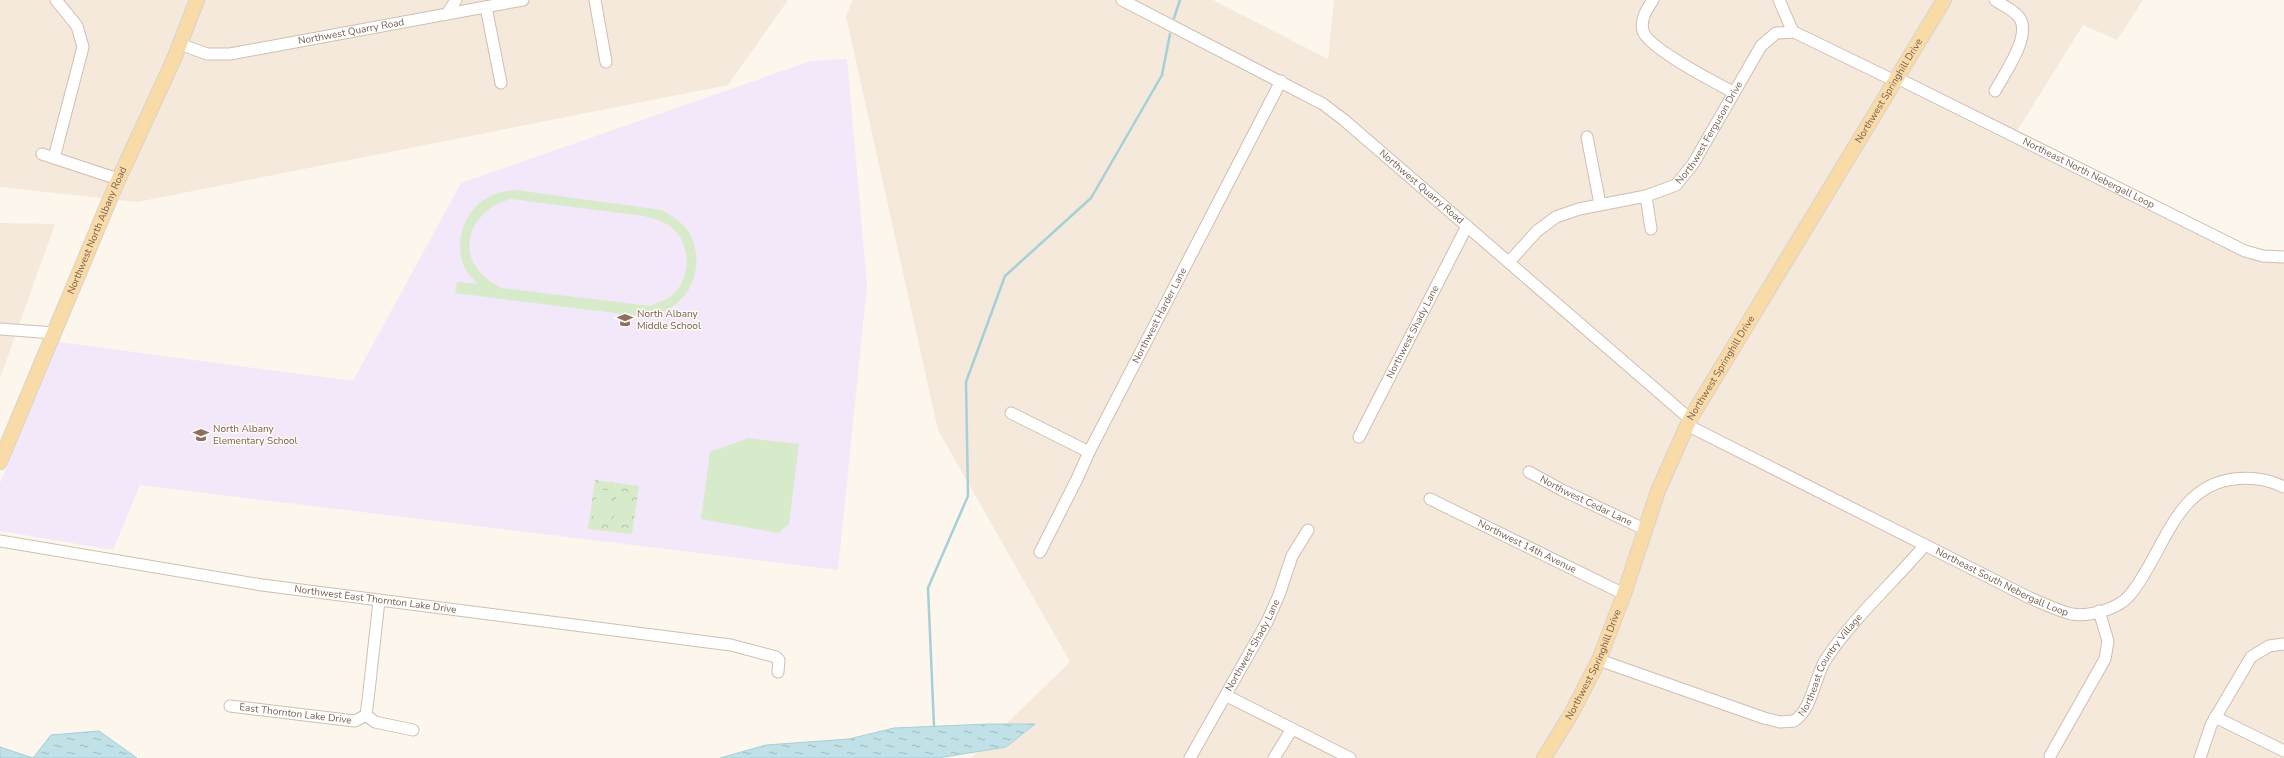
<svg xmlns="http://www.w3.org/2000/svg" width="2284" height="758" font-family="'Nunito Sans',sans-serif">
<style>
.residential{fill:#f4e9db}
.education{fill:#f3e8f9}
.forest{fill:url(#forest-crowns)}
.pitch{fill:#d7ebca;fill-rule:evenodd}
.water{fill:url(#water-ripples);stroke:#a6d0d8}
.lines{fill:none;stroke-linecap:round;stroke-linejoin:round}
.stream{stroke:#a6d0d8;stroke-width:2.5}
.minor-casing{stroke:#cfbfb1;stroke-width:13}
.major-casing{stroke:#d9d2cd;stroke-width:16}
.minor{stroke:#fff;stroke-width:11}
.major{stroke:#f8dba7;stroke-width:14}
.labels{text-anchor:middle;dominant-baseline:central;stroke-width:3;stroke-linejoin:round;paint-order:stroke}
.street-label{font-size:10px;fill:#785e4e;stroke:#fffaf3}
.education-label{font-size:10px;fill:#785e54;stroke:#fffaf3;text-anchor:start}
</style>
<defs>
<pattern id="forest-crowns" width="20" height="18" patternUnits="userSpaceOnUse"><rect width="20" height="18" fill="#d7ebca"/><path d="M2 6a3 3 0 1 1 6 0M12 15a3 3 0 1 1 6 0" fill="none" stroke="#b3c2a6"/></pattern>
<pattern id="water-ripples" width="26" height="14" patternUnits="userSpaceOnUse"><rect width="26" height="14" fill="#c0e1e7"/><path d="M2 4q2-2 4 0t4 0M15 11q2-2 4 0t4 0" fill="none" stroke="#a1babd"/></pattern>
</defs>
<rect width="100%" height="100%" fill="#fcf6ec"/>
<!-- residential -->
<path class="residential" d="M0,0H788L728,85L137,202L0,187Z
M853,0H1213L1328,59L1334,0H2143L2117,40L2083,25L2014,136L2245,251L2284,257V758H971L1070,662L938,430L846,16Z
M0,223L55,224L0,378Z"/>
<!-- education -->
<path class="education" d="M847,59L867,285L838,570L140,485L113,550L0,531V483L59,342L353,381L461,183L811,61Z"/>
<!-- forest -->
<path class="forest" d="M595,480L639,486L632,534L588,529Z"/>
<!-- pitch -->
<path class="pitch" d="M516,190L662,210C672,216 684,223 690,234C707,267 689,311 649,315C644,316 637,315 631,315L455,293L457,282L478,284C474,280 469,275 466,270C452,245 464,209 489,197C497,192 506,191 516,190ZM511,199L644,216C654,219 664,221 672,228C690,243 691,273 677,290C670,299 660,302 650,306L501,288C493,283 485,279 479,271C455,242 479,206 511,199Z
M748,438L799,444L789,524L778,533L701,519L710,452Z
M597,489L612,491L608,522L593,521Z
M617,491L632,493L628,525L613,523Z"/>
<!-- water -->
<path class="water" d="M989,724H1035L1006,747L938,758H720L766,745L849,739L894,728Z
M99,731L137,758H0V747L33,758L51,735Z"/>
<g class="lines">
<!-- stream -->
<path class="stream" d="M1174,18L1180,0
M934,726L928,588L968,496L966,382L1005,276L1091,198L1162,75L1170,34"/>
<defs>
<g id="minor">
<path d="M595,0L606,62"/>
<path id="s1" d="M1122,0L1323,104L1344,120L1690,419"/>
<path d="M1653,0C1647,9 1640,19 1643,31C1648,48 1716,83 1733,92"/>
<path d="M1779,0L1793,32"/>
<path d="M1995,0C2002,5 2012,9 2018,16C2034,33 2004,74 1995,91"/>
<path d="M486,7L501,83"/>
<path d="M447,14L456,0"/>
<path id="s2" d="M180,44L207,54H230L523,0"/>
<path id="s3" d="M1897,78L2245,251L2263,256L2284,257"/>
<path d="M1587,137L1600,204"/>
<path d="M42,154L118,179"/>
<path d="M54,158L83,47L77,26L56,0"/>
<path d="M1646,196L1651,229"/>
<path id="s4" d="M1509,262L1537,231L1556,217L1579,209L1646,196L1676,185L1693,164L1761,46L1776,33L1794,32L1895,81"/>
<path d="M0,329L54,333"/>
<path d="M1011,413L1089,452"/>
<path id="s5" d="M1687,425L2030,598C2043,603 2058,611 2072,614C2089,617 2118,609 2129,596C2163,557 2173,486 2234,479C2251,477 2268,479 2284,487"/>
<path id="s6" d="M1359,437L1467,226"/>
<path id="s7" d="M1529,472L1562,490L1644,529"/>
<path id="s8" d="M1430,499L1624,594"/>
<path id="s9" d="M0,541L262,585L731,645L776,657L779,660L778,672"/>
<path id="s10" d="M1040,552L1077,479L1089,452L1281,81"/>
<path id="s11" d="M1599,660L1764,718L1780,722L1794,721C1813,708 1814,678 1826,659C1854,617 1893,583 1925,545"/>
<path d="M1227,696L1350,758"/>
<path id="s12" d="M230,706L355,721L366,715L368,700L379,601"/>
<path d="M366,715L375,722L413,730"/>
<path d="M2215,717L2284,751"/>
<path d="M2050,756L2105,659L2108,641L2099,611"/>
<path id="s13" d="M1190,758L1267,622L1279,595L1292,556L1308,530"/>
<path d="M1274,758L1292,729"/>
<path d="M2200,758L2211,725L2251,657L2269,646L2284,644"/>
</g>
<g id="major">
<path id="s14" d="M0,462L115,187L174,59L197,0"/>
<path id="s15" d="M1544,758L1571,714L1599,660L1624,594L1658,491L1690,419L1944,0"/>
</g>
</defs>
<!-- minor casing -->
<use href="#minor" class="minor-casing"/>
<!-- major casing -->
<use href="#major" class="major-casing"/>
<!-- minor -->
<use href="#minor" class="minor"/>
<!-- major -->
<use href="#major" class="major"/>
</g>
<!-- icons -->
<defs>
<symbol id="school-bare" viewBox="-9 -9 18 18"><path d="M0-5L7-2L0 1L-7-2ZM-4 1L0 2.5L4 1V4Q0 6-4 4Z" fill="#8d6e63" stroke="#fffaf3" stroke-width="2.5" paint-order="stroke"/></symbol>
</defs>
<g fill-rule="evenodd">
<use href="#school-bare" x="614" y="309" width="22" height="22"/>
<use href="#school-bare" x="190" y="424" width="22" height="22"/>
</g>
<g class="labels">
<!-- street labels -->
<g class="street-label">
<text stroke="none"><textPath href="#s2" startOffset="175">Northwest Quarry Road</textPath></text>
<text stroke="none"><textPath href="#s15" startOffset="754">Northwest Springhill Drive</textPath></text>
<text stroke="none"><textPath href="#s4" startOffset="252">Northwest Ferguson Drive</textPath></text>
<text stroke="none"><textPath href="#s3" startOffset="214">Northeast North Nebergall Loop</textPath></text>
<text stroke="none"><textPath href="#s1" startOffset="355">Northwest Quarry Road</textPath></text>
<text stroke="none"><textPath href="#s14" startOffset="251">Northwest North Albany Road</textPath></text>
<text stroke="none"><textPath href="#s10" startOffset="265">Northwest Harder Lane</textPath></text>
<text stroke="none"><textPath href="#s6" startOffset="118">Northwest Shady Lane</textPath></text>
<text stroke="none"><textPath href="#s15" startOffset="430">Northwest Springhill Drive</textPath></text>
<text stroke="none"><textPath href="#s7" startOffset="64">Northwest Cedar Lane</textPath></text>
<text stroke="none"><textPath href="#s8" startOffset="108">Northwest 14th Avenue</textPath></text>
<text stroke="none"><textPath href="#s5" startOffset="352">Northeast South Nebergall Loop</textPath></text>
<text stroke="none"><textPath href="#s9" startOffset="380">Northwest East Thornton Lake Drive</textPath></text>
<text stroke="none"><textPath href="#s13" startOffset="129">Northwest Shady Lane</textPath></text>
<text stroke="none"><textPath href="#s15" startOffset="106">Northwest Springhill Drive</textPath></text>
<text stroke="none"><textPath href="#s11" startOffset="273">Northeast Country Village</textPath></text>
<text stroke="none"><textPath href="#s12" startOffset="66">East Thornton Lake Drive</textPath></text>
</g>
<!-- education labels -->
<g class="education-label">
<text x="637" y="314">North Albany<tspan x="637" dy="12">Middle School</tspan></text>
<text x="213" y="429">North Albany<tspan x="213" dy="12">Elementary School</tspan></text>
</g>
</g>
</svg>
